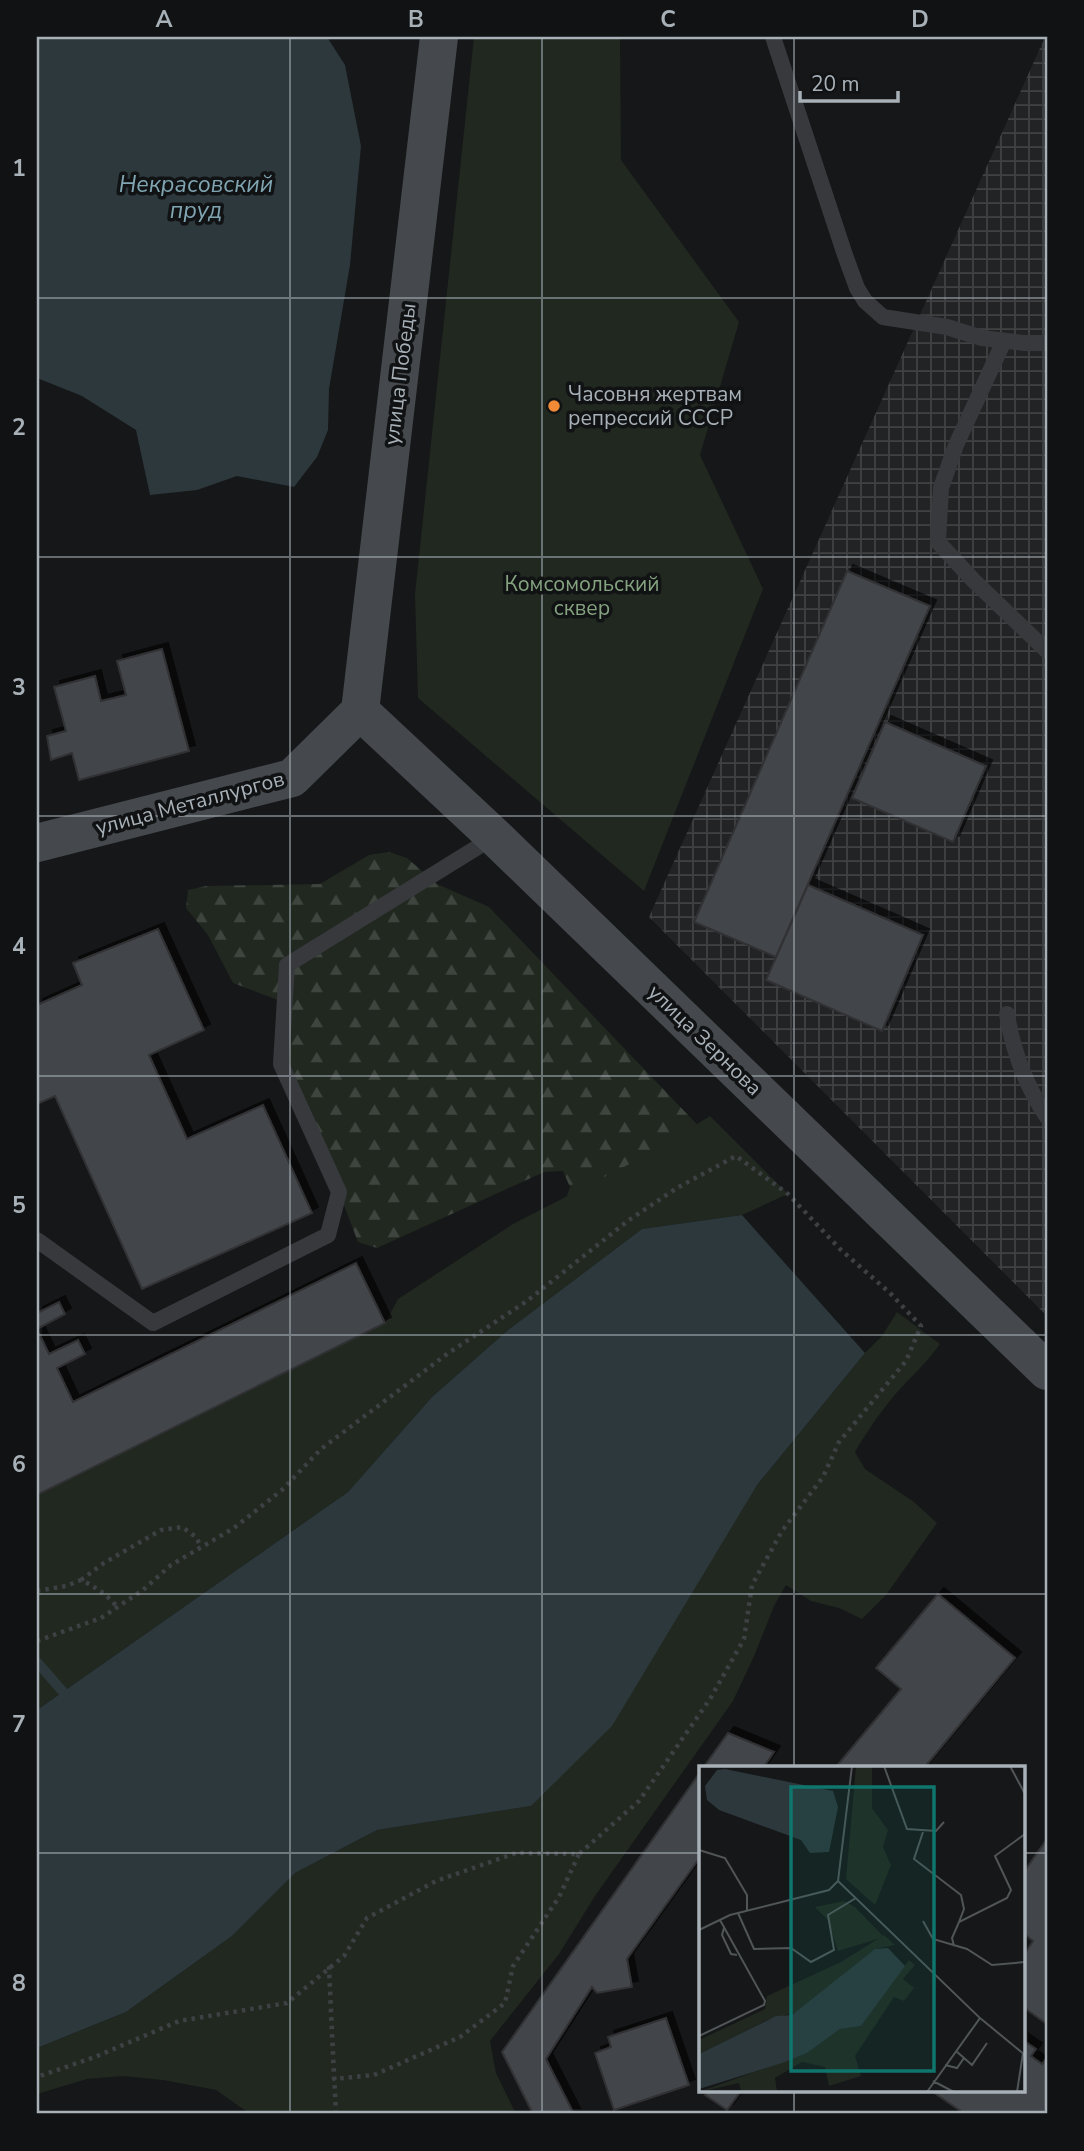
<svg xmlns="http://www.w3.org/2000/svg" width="1084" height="2151" font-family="'Nunito Sans',sans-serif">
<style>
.industrial{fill:url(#industrial-grid)}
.forest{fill:url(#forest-firs)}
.park{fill:#212820}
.water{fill:#2c383c}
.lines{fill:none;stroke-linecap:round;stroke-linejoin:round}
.stream{stroke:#2c383c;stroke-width:10}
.building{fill:#424548;stroke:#303134;stroke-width:2;filter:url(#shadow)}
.path{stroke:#3d4144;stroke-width:4.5;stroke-dasharray:3.5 5;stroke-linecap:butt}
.lane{stroke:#37393d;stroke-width:16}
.secondary{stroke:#45494d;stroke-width:38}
.grid{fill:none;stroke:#a8b1b8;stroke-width:2;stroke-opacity:0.55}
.poi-dot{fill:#f08a36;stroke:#111213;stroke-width:2.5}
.labels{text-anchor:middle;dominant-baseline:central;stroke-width:7;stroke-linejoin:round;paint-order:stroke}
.street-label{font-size:21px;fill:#a8b1b8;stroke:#111213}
.poi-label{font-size:21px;fill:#a8b1b8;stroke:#111213;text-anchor:start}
.park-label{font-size:21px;fill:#85a380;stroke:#111213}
.water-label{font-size:23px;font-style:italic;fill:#80a6b3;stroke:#111213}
.inset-road{fill:none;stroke:#505558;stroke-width:2}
.view{fill:#0f766e;fill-opacity:0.15;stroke:#0f766e;stroke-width:3.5}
.inset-edge{fill:none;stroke:#a8b1b8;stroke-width:3.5}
.neatline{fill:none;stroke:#a8b1b8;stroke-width:2.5}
.grid-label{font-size:23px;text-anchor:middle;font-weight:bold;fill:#a8b1b8}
</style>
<defs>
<pattern id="industrial-grid" width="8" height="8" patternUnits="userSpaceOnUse" patternTransform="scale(1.75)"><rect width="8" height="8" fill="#222325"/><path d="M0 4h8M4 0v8" fill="none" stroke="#3f4143"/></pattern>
<pattern id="forest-firs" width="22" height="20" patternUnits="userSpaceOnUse" patternTransform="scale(1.75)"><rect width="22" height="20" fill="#212820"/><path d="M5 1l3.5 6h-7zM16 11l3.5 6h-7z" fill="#3e453e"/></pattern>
<filter id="shadow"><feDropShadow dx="6" dy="-6" stdDeviation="0" flood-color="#0009"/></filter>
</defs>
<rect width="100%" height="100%" fill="#161718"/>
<!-- industrial -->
<path class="industrial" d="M1045,37H1047V1316L649,917Z"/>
<!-- forest -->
<path class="forest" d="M389,852L407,858L437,884L489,907L710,1138L564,1205L570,1187L563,1171L544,1172L377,1248L358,1242L339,1192L292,1097L283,1002L233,983L208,935L186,908L188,890L206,886L320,884L369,855Z"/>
<!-- park -->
<path class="park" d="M474,37H620L621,160L739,322L700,455L763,589L644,891L418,698L415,594Z
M710,1116L788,1194L742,1215L642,1229L508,1330L432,1397L348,1492L37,1710V1495L385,1323L398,1299L513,1224L647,1155Z
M897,1312L940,1344C928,1361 914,1374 900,1389C882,1409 868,1430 855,1452L865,1469L914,1502L937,1523L886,1595L862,1619L839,1608L811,1601L786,1585L774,1606L755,1654L733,1701L595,1896L559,1954L490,2041L496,2073L516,2114H250L216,2090L163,2080L123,2076L87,2079L37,2094V2048L126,2012L232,1936L295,1873L377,1830L531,1806L757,1485L865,1353L882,1336Z"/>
<!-- water -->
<path class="water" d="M37,37H327L345,65L361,146L350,265L329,389L328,430L317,457L294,487L237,476L197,490L150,495L136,430L82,396L37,378Z
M742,1215L865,1353L757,1485L612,1726L531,1806L377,1830L295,1873L232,1936L126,2012L37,2048V1710L348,1492L432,1397L508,1330L642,1229Z"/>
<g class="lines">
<!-- stream -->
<path class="stream" d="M37,1662L64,1693L70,1703"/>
</g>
<!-- building -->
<path class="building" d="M847,571L930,606L776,957L694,922Z
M162,649L189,751L79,780L72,753L51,760L47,736L66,731L54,687L95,676L101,701L126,695L117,661Z
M885,722L986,766L953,842L852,798Z
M808,885L923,935L882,1031L766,980Z
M158,929L204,1030L149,1055L187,1139L263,1105L312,1213L142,1289L55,1096L37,1104V1005L82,985L73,963Z
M356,1263L385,1323L37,1495V1329L49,1354L78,1340L85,1354L57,1368L73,1402Z
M59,1302L65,1314L37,1329V1313Z
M938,1594L1015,1658L924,1768H835L901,1689L876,1668Z
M728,1733L774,1752L763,1768H703Z
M701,1771V1856L627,1959L632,1987L597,1993L592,1987L546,2059L574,2114H533L502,2052Z
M1047,1839V2024L1023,2007V1956L1033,1941L1023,1933V1873Z
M666,2018L689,2085L614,2110L595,2053L611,2047L608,2037Z
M1023,2040L1036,2049L1031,2056L1042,2064L1047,2058V2114H965L930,2090H1023Z
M709,2090H742L727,2110L705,2095Z"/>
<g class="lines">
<!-- path -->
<path class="path" d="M81,1580L104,1563L161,1530L182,1527L196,1537L201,1547
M37,1591L66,1586L81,1580C95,1587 107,1594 117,1607
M37,1641L101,1618L143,1590L171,1565L234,1528L282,1490L321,1449L447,1354L527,1301L629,1220L677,1188L736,1156L788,1194L841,1250L890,1293L921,1326L906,1361L839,1442L823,1477L782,1531L752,1585L744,1639L710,1699L639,1801L579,1854L516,1853L436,1881L367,1918L344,1956L287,2003L179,2021L95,2057L37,2077
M336,2114L329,1968L334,2079L374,2075L460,2037L505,2003L513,1966L559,1897L579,1854"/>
<!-- lane -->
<path class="lane" d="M773,37L845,255L857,288L865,301L883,317L947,327L982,338L1024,343H1047
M1004,341L956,445L941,488L938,542L974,581L1047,651
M1007,1014C1013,1052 1026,1086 1047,1117
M37,1240L153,1323L328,1235L339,1192L281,1064L287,965L494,837"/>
<!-- secondary -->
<path class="secondary" d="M360,711L494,836L1047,1371
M360,711L439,37
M37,843L292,778L360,711"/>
</g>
<!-- grid -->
<path class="grid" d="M290,37V2114M542,37V2114M794,37V1768M37,298H1047M37,557H1047M37,816H1047M37,1076H1047M37,1335H1047M37,1594H1047M37,1853H701M1023,1853H1047M794,2090V2114"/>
<!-- markers -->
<circle class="poi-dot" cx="554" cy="406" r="7"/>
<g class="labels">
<!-- street labels -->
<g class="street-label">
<text transform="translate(400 374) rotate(-83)">улица Победы</text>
<text transform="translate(190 803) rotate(-15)">улица Металлургов</text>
<text transform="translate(705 1040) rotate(44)">улица Зернова</text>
</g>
<!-- poi labels -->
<g class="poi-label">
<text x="568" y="394">Часовня жертвам<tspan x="568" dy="24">репрессий СССР</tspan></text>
</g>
<!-- park labels -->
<g class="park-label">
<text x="582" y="584">Комсомольский<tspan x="582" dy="24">сквер</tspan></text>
</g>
<!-- water labels -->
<g class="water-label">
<text x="196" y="184">Некрасовский<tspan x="196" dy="26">пруд</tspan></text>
</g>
</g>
<!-- overview -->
<g transform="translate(699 1766)">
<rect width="326" height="326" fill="#161718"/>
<path d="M145,135L156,141L185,171L139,185L129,154L116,141Z" fill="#212820"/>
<path d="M157,0H173V42L189,64L184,81L192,99L176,139L147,113ZM185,169L196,179L176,183L98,246L68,254L0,288V274L66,243L68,230L142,196ZM210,194L216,199L204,213L215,222L205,235L195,231L156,290L162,310L130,320L126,301L103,296L76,312L78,325H42L40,317L0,326L108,287L141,263L162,260Z" fill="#212820"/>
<path d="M26,3L134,25L139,41L130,86L111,87L102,74L20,44L8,34L6,20L18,4ZM189,182L206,200L162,260L141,263L108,287L83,297L0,323V288L77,250L93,249L176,183Z" fill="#2c383c"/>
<path class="inset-road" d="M185,0L208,63L237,65L245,56M311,0L326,28M224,66L215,93L262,129L265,143L260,156M0,84L26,92L48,129V145M139,115L281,252L228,326M139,115L153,0M39,147L55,183L92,182L112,196L135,184L129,149L157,132M224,155L234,173L268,183L293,199L326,196M25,162L23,169L32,188L38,189M0,164L31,149L130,124L139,115M255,180L253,172L260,156L308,132L312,124L296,90L326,68M281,252L326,289M0,270L65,239L66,235L21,154M265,292L273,299L288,277M246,299L258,302L265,292L257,285M234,315L255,326M318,326L324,287"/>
<path class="view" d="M92,21H235V305H92Z"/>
<rect width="326" height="326" class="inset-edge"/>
</g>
<!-- border -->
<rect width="1084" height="2151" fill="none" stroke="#111213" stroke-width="77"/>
<!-- scale -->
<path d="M800 91v10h98v-10" fill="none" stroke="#a8b1b8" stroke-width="3.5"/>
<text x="811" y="91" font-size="21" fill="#a8b1b8" stroke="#111213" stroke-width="5" paint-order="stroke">20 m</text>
<rect x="38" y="38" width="1008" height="2074" class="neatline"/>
<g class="grid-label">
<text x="164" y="27">A</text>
<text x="416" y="27">B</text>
<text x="668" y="27">C</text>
<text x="920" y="27">D</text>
<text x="19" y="176">1</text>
<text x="19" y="435">2</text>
<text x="19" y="695">3</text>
<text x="19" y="954">4</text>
<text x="19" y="1213">5</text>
<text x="19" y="1472">6</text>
<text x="19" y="1732">7</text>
<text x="19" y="1991">8</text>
</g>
</svg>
